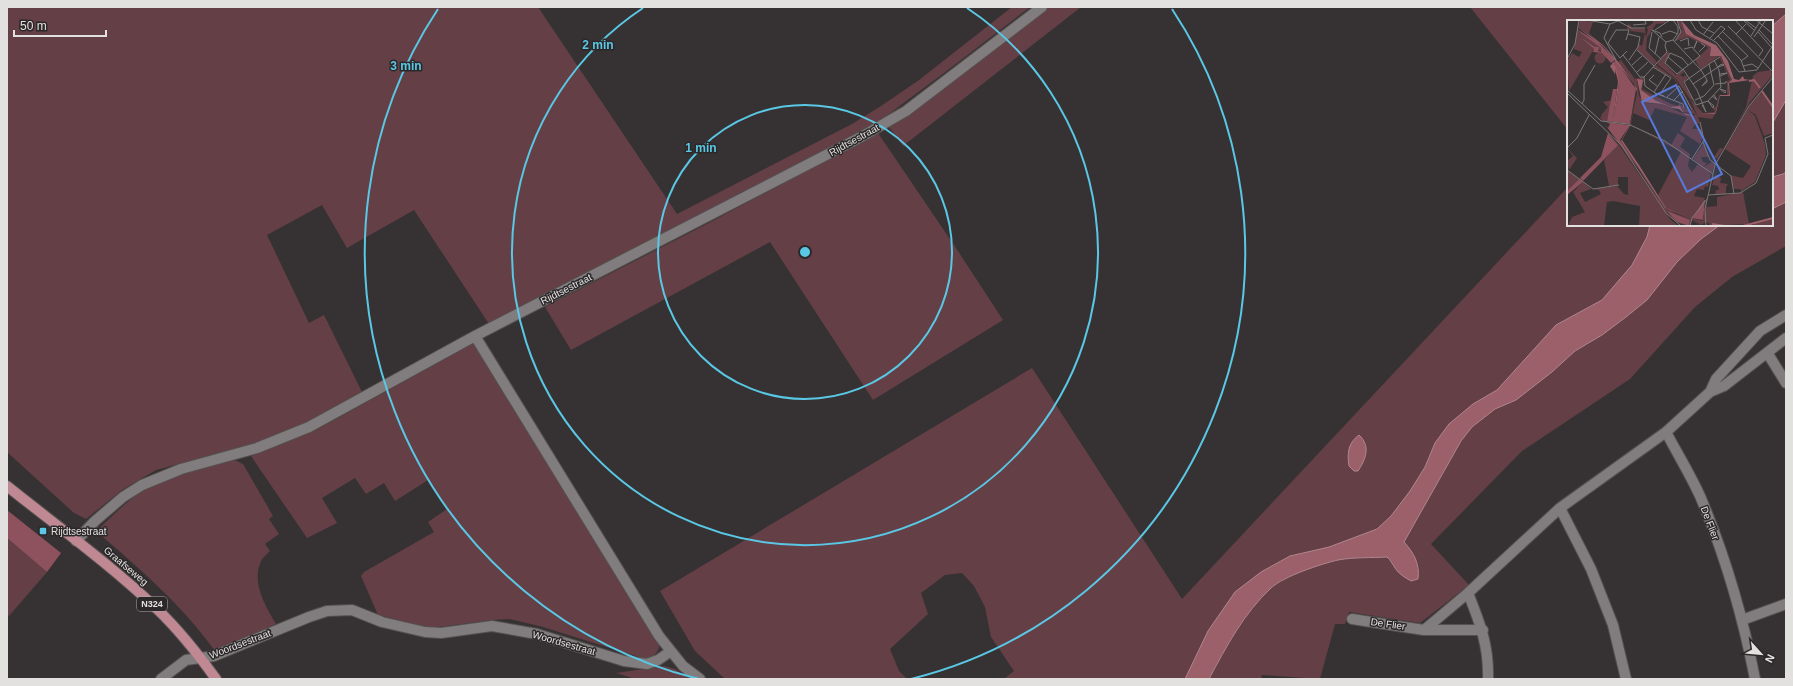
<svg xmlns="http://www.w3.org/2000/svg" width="1793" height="686" font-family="Helvetica,sans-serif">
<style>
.green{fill:#643f46}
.forest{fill:#8e525e}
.water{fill:#9c606b;stroke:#b1868e}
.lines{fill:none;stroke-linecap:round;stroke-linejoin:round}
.minor-casing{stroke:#555151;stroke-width:12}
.major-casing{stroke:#555151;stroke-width:12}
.minor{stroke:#817c7d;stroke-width:10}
.major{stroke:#bf8892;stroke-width:10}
.ring{fill:none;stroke:#5ac8e5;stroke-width:2}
.poi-dot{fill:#5ac8e5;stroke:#2c2829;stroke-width:1.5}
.labels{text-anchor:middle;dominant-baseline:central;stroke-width:3;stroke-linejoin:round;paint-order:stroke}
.shield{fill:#2c2829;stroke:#aca9a9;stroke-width:1}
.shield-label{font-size:9px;font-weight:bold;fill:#e3e0e0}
.street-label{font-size:10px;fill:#e3e0e0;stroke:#2c2829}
.poi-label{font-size:10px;fill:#e3e0e0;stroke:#2c2829;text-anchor:start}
.inset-river{fill:none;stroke:#9c606b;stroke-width:2}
.inset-road{fill:none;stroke:#7b7878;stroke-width:1}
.view{fill:#587ada;fill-opacity:0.15;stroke:#587ada;stroke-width:2}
.inset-edge{fill:none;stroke:#e3e0e0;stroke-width:2}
.centre{fill:#5ac8e5;stroke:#2c2829;stroke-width:2}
.ring-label{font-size:12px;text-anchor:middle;font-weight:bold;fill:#5ac8e5;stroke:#2c2829;stroke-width:3;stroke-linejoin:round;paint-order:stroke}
</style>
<rect width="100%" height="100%" fill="#363233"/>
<!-- green -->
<path class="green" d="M7,7H538L677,214L852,124L881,106L919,80L1012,7H1030L948,70L878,122L804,163L489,324L414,210L347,248L322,205L267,235L309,323L324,315L362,392L303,424L254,444L156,470L122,490L86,519L74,513L7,452Z
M1049,7H1081L903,146L889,127Z
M1470,7H1786V14L1772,26V21H1568V130Z
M1786,100V172L1783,174L1772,177V124Z
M878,133L956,248L1003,320L873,400L770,242L571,350L545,307L703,226Z
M1568,187V225H1650L1647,237L1632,265L1602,300L1556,325L1497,390L1473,404L1435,443L1425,467L1410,491L1391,516L1377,529L1329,547L1290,556L1208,631L1185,679H1004L1014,671L991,637L985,607L974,586L962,573L945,575L921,593L928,614L890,649L899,671L907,679H725L695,651L660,591L1032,368L1182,599Z
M1786,202V246L1732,277L1695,307L1630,379L1522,451L1431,544L1469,585L1420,623L1349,612L1345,624H1335L1320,679L1262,675L1261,679H1209C1226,647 1244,613 1271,588C1284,576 1321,563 1338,560C1354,557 1371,558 1387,557L1391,560L1393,567L1409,547L1404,542L1461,441L1472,427L1495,409L1516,400L1552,372L1575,351L1602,335L1626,317L1647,300L1676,262L1701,239L1720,225H1772V209Z
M474,343L660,641C660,652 653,659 642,658L543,627L510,619L492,620L431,628L378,615L361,576L364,572L434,532L428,522L447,509L428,480L395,501L384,483L366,494L355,478L322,498L337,523L307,538L251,456L316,430Z
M235,460L243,464L273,516L269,519L279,534L265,544L270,551C266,555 261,559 260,564C252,584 266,607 276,624L215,651C182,605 139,568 96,531C113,516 130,497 150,486C176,472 207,467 235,460Z
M7,538L47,572L9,616L7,614Z
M664,666L675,669L690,679H635L616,673Z"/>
<!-- forest -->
<path class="forest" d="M7,510L61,553L47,572L7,538Z"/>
<!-- water -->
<path class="water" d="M1786,14V100L1772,124V26Z
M1786,172V202L1772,209V177L1783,174Z
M1650,225H1720L1701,239L1677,262L1647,300L1626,317L1602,335L1575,351L1552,372L1516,400L1495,409L1472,427L1461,441L1404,542C1414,553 1420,564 1418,579L1411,581C1404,577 1399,574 1395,568C1392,564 1391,560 1387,557C1371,558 1354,557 1338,560C1321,564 1284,576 1271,588C1244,613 1226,647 1209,679H1185L1208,631L1235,592L1261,572L1290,556L1329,547L1377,529L1391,516L1410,491L1425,467L1435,443L1449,424L1473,404L1497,390L1556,325L1602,300L1632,265L1647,237Z
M1359,435C1371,446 1366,459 1358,471H1354L1349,466C1347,453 1348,443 1359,435Z"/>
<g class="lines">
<defs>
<path id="minor" d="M475,336L659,636L683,666L700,679
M1768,354L1786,383
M1710,392L1716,379L1760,331L1786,315
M1666,432C1677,453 1690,474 1700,496C1725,555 1743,617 1755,679
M1560,508L1591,569L1613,625L1626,679
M76,541L95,521L123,497L142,485L181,469L257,448L309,427L475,336L861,137L906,111L1042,7
M1468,593C1480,623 1489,646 1488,679
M1352,619L1424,630L1468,593L1560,508L1666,432L1710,392L1724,386L1786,338
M1742,620L1786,604
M1424,630H1483
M161,679L186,660L214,656L309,617L327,611L352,610L382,622L425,632L441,633L492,626L537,634L624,661L647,664L658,660L671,651"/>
<path id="major" d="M7,486C57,526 111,565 157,609C179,630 198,654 216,679"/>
</defs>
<!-- minor casing -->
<use href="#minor" class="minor-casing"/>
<!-- major casing -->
<use href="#major" class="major-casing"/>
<!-- minor -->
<use href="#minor" class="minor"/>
<!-- major -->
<use href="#major" class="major"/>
</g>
<!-- distance rings -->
<g class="ring">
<circle cx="805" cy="252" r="147"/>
<path d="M967 8A293 293 0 1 1 643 8"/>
<path d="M699 679A440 440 0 0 1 438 9M1172 9A440 440 0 0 1 911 679"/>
</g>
<!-- markers -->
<rect class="poi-dot" x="39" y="527" width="8" height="8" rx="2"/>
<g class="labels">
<!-- shield labels -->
<rect class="shield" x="137" y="597" width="30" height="14" rx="3"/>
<g class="shield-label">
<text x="152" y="604">N324</text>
</g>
<!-- street labels -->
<g class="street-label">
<text transform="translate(854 140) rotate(-29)">Rijdtsestraat</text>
<text transform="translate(566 289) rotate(-27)">Rijdtsestraat</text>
<text transform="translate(1710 523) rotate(69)">De Flier</text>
<text transform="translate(126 566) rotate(40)">Graafseweg</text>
<text transform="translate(1388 624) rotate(8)">De Flier</text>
<text transform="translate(564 643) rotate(16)">Woordsestraat</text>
<text transform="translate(240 644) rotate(-21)">Woordsestraat</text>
</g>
<!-- poi labels -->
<g class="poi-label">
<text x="51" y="531">Rijdtsestraat</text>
</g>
</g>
<!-- overview -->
<g transform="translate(1567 20)">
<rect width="206" height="206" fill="#363233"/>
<path d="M13,0L26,2L22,13L26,17L11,8ZM86,0H98V3L89,4L80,18L79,30L90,42L87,45L70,30L71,24L75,26L78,13L64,11L62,14L64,10L60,9L61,3L64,6L65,3L64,8L78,9L79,18L81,9L79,8L86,3ZM110,0H114L121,15L144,27V36H154L165,61L161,62L162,75H153L148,93L131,94H148L145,99L131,97L123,79L136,93L148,92L146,88L149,87L152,75H160V61L163,60L152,36L134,49L128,40L141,28L139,26L121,17L108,21L115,10ZM10,11L32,25L27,22L34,28V31L30,30L32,27H28L12,16L27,29L2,71L0,41L5,33L12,37L15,32L7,29ZM100,32L103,33L98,44L109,55L116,50L117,52L113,55L116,57L119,55L121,58L116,63L127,80L123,79L109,59L90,44ZM27.5 38a5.5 5.5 0 1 1 11 0a5.5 5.5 0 1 1-11 0ZM54,40L68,59L77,57L75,69L104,84L111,86L112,83L122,91L126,90L107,59L87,47L89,45L108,59L131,97L133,103L128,104L125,109H135L136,117L133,124L113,111L120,97L88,88L82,100L66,93L70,73L67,64L51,42ZM70,60H75L74,70L88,80L104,87H114L116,92L128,94L127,96L115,93L95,84L78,83L72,76ZM204,50L205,56L183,82L150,139L147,137L153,128L156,129L179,87L186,56L191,52ZM195,71L204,83L206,82V113L197,116L189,95L181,90L188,96L198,124L199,135L188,162L174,171L173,169H167L163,155L176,158L184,146L158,129L184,84ZM45,80L40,101H36L33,99L35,94L41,87L36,82ZM63,105L104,125L111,113L118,118L113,127L123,134L121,146L125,152L131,144L134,146L126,139L137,123L142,137H134L136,142L140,143L136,147L145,142L148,144L145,153L141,152L144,154L141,167L138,166L137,170L130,169L127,176L138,178L125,198L136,201L139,179L138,194L140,183V187L150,186V177L176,172L182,204L141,206L143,204L139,202L134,205L126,199L134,206L125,200L122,206L123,200L100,192L117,206L105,198L97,190L53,119L98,188L109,194L124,199L99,189L91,175L114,132ZM45,118L50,122L103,199L111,206H72L73,186L46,181L40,182L37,206H1L5,197L18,192L6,172L16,162L24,169L13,173L18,182L34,174L32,170L27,169L50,166L57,174L61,175V157H51V165L42,166L37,140L51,124ZM0,128L10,138L2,150L0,141L6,136ZM0,150L12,159L0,171ZM148,155L154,158L153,163L161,164L159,167V174L148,175L149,170H152L151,166L145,165ZM206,198L205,206H187V203Z" fill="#643f46" fill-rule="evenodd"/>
<path d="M11,11V10L31,22L48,40L44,43L35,33L26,32L27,29L12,16L28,27H32L31,31L34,32V28ZM49,41L69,69L63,104L40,101L46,69H50L46,100L50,80L52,62L45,43ZM36,102L41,108L43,104L39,102L63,105L53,120L71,148ZM41,113L51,125L16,161L13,158L34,137ZM12,159L16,162L0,175V171ZM138,180L136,200L125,198L137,180ZM100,191L123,200L122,206L110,202Z" fill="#8e525e"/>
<path d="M114,0L127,15L149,25L161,41L167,59L172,60L176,56L177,59L183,60L162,63L163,76H153L149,92L148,94H131L148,93L153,75H162L161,63L165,60L154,36H143L144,27L119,14ZM11,8L27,18L36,25L52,43L67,64L70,69V71L64,104L55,120L72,145L99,188L124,199L98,188L54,121L64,103L70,71L67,64L36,26ZM48,41L46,44L49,47L52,62L50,80L46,100L51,62L48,46V54L43,46ZM70,59L76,60L74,70L88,80L104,87L113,86L117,93L128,96L119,95L112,89L105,88L95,84L75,82Z" fill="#9c606b"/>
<path class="inset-river" d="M182,61L187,60L193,68M195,71L206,87M145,204L158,206M176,206L206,198"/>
<path class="inset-road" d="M19,0L43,4L51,1L64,8H78M123,0L129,10L150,23L172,52L190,50L206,25M131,0L135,7L147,13M168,0L196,30L192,36M176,0L187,10M178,0L189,8M189,0L206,14M43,4L37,18L49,40M66,5L79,4L78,0M161,6L206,52M88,10L103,0M192,10L206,25M155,11L181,36L174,41M85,12L82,28L94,39M191,12L205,28M61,14L73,17L71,27L62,40M95,14L103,11L111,14M169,14L179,4M136,15L146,2M151,16L174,40L178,51M184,16L194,0M95,17L93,13L85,10L99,22M187,17L199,0M143,18L154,6L158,9L147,20M59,20L62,10H49L41,23L53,38L60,31M106,20L134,50L140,60L135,66L140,62V60M108,21L114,12L110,0M113,21L121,18L122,26M127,28L130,21L127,28M70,30L87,46M132,32L138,26L134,23M103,33L98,43L110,54L133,36L125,27L117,29M103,33L115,38L121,45M88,34L92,17M56,35L73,57H77M101,37L116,50M0,39L8,24L12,0M147,40L152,50L154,67L141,81L129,85L117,62L142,44L153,37M156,44L157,45L151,47L153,45ZM65,45L75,36M176,46L185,44L191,48M86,47L104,58L93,74M116,49L130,70L139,92L135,85M69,53L81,42M153,54L160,53L153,56M87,55L82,60L90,66M77,57L100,32L98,26L99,22L106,20L111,13V7L106,0M77,57L78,66L88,73M126,64L151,47M148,64L159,63V61M153,69L159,71L158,73ZM0,70L34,101L61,104L98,121L146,154M87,72L99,54M0,73L54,125L99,193L114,206M97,76L88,73L116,84L117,88M145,76L150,80L147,75M100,77L112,66L125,90M128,80L137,76L147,65L142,44M106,81L116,71M141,81L147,86L146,88ZM15,84L17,80V64L28,45M136,122L143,140L164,156L167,174M0,128L10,118L22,95M125,139L137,120L133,102M0,150L26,169L52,165M141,175L173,173L189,163L201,134L198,118L206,115M123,206L125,198L140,179M139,206L138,189L148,145L182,86L206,57"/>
<path class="view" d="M109,65L155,154L120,172L75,82Z"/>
<rect width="206" height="206" class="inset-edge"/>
</g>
<circle cx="805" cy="252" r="6" class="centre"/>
<g class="ring-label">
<text x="598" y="49">2 min</text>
<text x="406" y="70">3 min</text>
<text x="701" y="152">1 min</text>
</g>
<!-- border -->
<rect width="1793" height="686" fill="none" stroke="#e3e0e0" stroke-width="16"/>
<!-- north arrow -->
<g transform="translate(1761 654) rotate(117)" stroke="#2c2829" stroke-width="3" paint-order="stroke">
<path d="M0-3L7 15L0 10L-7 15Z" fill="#e3e0e0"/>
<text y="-6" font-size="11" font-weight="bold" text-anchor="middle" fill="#e3e0e0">N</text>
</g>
<!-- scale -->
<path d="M14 30v6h92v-6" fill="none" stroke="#e3e0e0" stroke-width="2"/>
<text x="20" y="30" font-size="12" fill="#e3e0e0" stroke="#2c2829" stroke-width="3" paint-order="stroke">50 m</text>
</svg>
